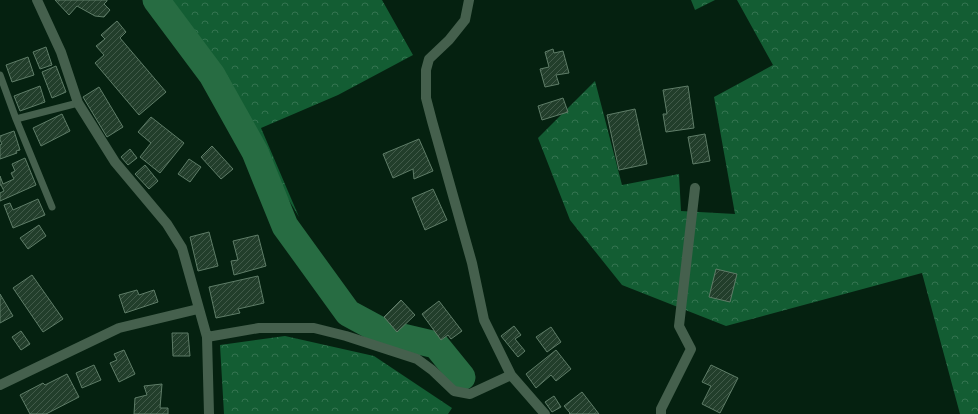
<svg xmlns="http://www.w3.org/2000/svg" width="978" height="414" font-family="Georgia,serif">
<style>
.forest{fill:url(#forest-crowns)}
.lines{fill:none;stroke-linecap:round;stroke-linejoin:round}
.river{stroke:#276c42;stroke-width:27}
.building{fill:url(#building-hatch);stroke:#5f7d68}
.service{stroke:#45604d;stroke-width:7}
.minor{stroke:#45604d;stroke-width:10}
.tertiary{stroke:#45604d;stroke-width:10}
</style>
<defs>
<pattern id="forest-crowns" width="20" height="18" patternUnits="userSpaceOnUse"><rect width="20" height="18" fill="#135d33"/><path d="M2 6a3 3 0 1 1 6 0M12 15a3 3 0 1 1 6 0" fill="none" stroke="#347450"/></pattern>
<pattern id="building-hatch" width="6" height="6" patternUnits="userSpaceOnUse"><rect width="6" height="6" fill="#223e2b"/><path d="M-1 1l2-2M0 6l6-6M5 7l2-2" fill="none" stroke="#415a49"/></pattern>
</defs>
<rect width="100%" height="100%" fill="#052110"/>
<!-- forest -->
<path class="forest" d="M169,0H382L413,55L338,95L261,128L299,217Z
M691,0H715L695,10Z
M737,0H978V414H960L922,273L726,326L622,285L570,220L538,138L595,81L622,185L679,174L681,211L735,214L714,97L773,65Z
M285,336L374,356L452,408L448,414H224L220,345Z"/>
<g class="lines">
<!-- river -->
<path class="river" d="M156,0L212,75L255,152L285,226L348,313L385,333L436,345L462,377"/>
</g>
<!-- building -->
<path class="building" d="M55,0H107V1L104,4L110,10L104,17L95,16L77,6L69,15Z
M117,21L126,32L120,38L166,92L139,115L95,63L104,55L96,46L105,39L101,35Z
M46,47L52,65L40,69L33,52Z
M553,49L554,53L563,51L569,73L556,75L559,84L545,87L540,69L549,67L545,52Z
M28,57L34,75L12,82L6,65Z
M56,66L66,92L52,98L42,72Z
M40,86L45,102L20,111L14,96Z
M688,86L694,128L666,132L663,114H667L663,90Z
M99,87L123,127L107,137L83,97Z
M563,98L568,112L542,120L538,106Z
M635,109L647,164L619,170L607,115Z
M62,114L70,131L41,146L33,128Z
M151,117L184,143L160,173L140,157L151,143L138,132Z
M14,131L20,150L16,151L17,153L0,159V145L2,144L0,140V136Z
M705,134L710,161L693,164L688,137Z
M419,139L433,171L414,179L413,169L393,178L383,154Z
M212,146L233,169L221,179L201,157Z
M130,149L137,158L128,165L121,157Z
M25,158L36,185L0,201V193L4,191L1,185H0V176L3,184L14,179L11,173L15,171L12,164Z
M189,159L201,167L190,182L178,174Z
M145,165L158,181L149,189L135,174Z
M433,189L447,220L425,230L412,198Z
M38,199L45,215L13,228L4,205L10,203L13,210Z
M39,225L46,236L28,249L20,238Z
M209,232L218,266L198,271L190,237Z
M258,235L266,266L234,275L231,261L238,260L233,241Z
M716,269L737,274L730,302L709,297Z
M32,275L63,319L43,332L13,288Z
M258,276L264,303L238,309L240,313L216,318L209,287Z
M137,290L139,295L154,290L158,302L125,313L119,295Z
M0,294L13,316L0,323Z
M401,300L415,315L397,332L384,317Z
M439,301L462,331L451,339L448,335L441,340L422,314Z
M514,326L521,335L515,339L525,351L518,357L501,336Z
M551,327L561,342L547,352L536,337Z
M21,331L30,344L21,350L12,337Z
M172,333H188L190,356H173Z
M124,350L135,374L119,382L110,363L117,360L114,354Z
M556,350L571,369L556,381L551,375L536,388L526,374Z
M94,365L101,380L82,388L76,373Z
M711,365L738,378L720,413L702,404L711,386L702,382Z
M67,374L79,397L46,414H30L20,395L43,383L45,385Z
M162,384L160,408H168V414H134L135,398L147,395L144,386Z
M582,392L599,414H569L570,413L564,406Z
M554,396L561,407L552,412L545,402Z"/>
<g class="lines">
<!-- service -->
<path class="service" d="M0,75L16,119L78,103
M16,119L52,207"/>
<!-- minor -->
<path class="minor" d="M37,0L61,52L78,103L115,162L167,224L182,248L207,337L259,328H314L346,336L417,359L432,370L454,391L470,394L511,375
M469,0L465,20L449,40L429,59L426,70V98L432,121L472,263L484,320L511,375L545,414
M0,385L119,328L198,309
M661,414V409L691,349L679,326L695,188"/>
<!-- tertiary -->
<path class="tertiary" d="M207,337L209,414"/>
</g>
</svg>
